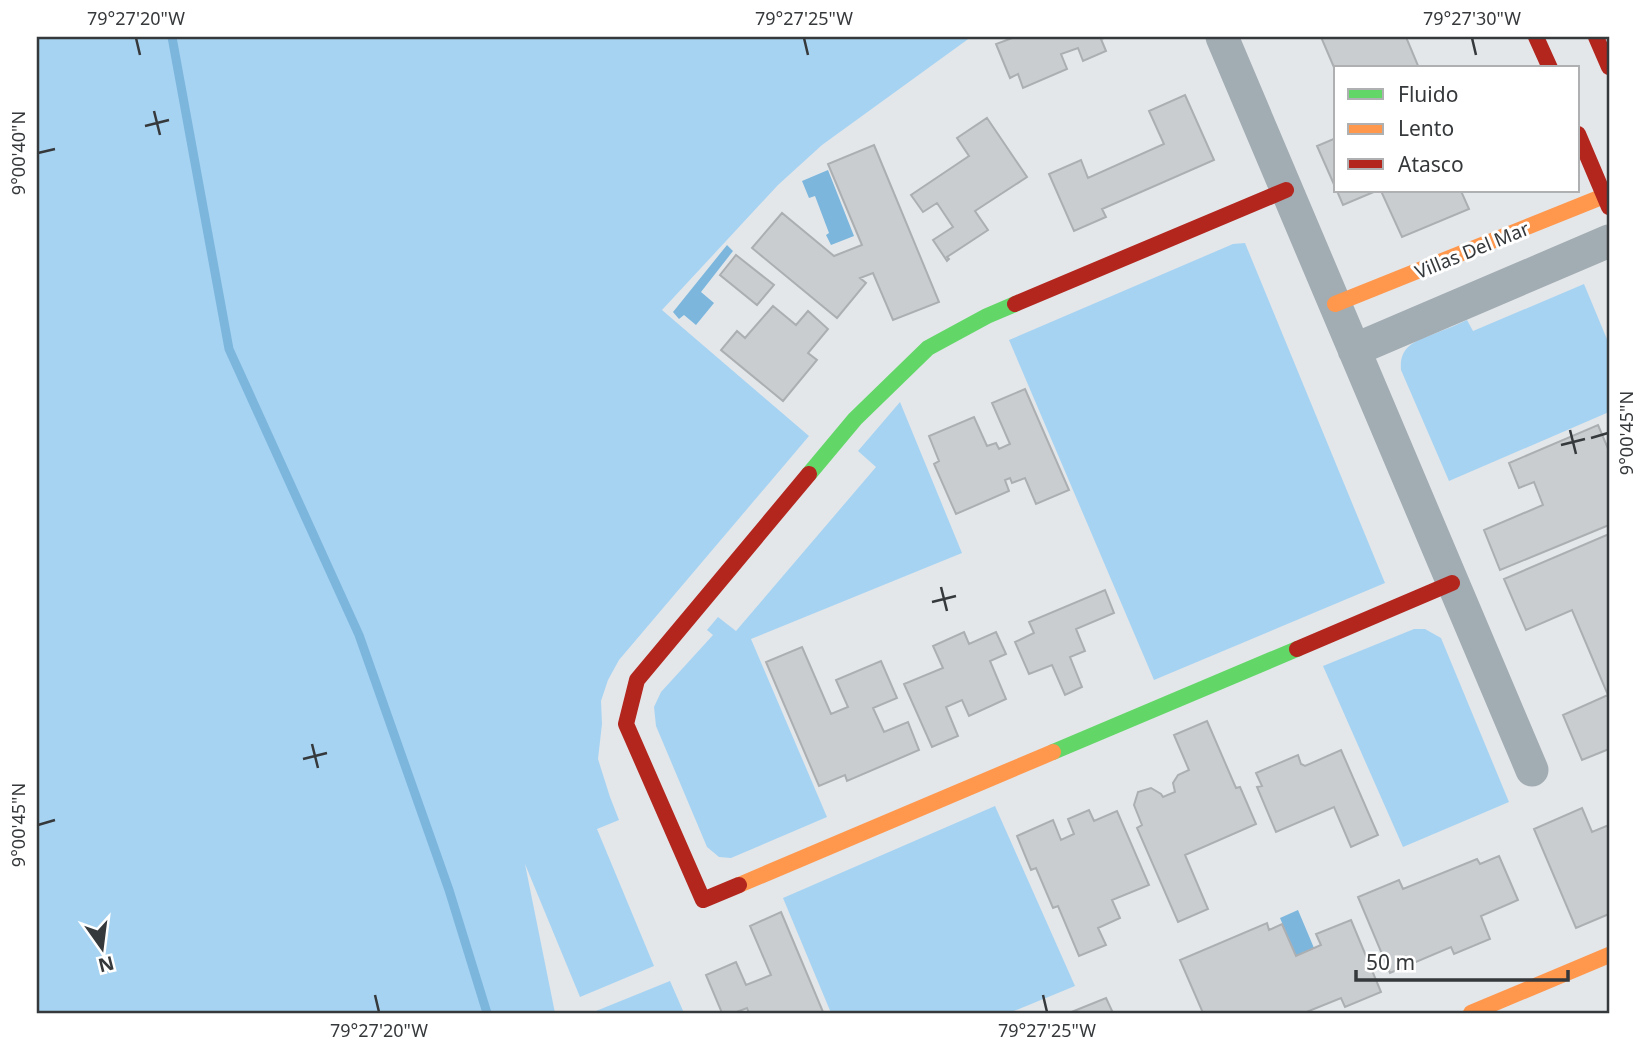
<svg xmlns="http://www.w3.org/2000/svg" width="1646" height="1050" font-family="'Noto Sans',sans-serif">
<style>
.green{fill:#a7d3f2}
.water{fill:#7cb6dd}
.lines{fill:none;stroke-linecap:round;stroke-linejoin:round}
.stream{stroke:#7cb6dd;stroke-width:9}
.building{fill:#cacdd0;stroke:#acafb1;stroke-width:2}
.street{stroke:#a2acb3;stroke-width:33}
.fast{stroke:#63d668;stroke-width:16}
.slow{stroke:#ff974d;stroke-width:16}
.jam{stroke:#b3261e;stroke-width:16}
.ticks{fill:none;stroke:#36393b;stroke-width:2.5}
.labels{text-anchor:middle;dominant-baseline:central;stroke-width:6;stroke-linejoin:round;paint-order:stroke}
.street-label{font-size:19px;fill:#36393b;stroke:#fff}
.neatline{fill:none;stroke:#36393b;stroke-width:2.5}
.ticks-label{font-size:18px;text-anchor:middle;fill:#36393b}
</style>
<rect width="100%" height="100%" fill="#e3e7ea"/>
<!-- green -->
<path class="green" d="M37,37H971L822,145L778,185L662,310L809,436L619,660L608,680L601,701L602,724L598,759L610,797L619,820L597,829L654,966L580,997L525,864L555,1013H37Z
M1245,243L1385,583L1154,680L1009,340L1233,244Z
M1584,284L1609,344V412L1449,481L1401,370C1399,345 1416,341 1436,333C1446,329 1457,325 1467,320L1473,331Z
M900,402L962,553L751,639L827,817L731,858L719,857L707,847L656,726L654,707L661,692L713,635L707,630L718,617L736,631L876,467L858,451Z
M1414,629H1425L1441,638L1509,802L1403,847L1323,666Z
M995,806L1075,986L1009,1013H831L783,898Z
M670,981L684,1013H591Z"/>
<!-- water -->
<path class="water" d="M828,170L854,236L831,245L826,235L829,233L815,196L809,198L802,181Z
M727,245L733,251L701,292L714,303L696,325L684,315L679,319L673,312Z
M1298,910L1314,948L1296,956L1280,918Z"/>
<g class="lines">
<!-- stream -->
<path class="stream" d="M172,37L229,349L359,635L449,890L487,1013"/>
</g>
<!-- building -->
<path class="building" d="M1015,37H1107L1101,39L1106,51L1083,61L1078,48L1061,54L1067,69L1023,88L1018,74L1010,78L996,44Z
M1321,37H1406L1419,68H1336V72Z
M1185,95L1214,160L1102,209L1106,217L1074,231L1049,174L1081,160L1088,178L1164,144L1149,111Z
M987,118L1027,177L975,211L988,230L947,257L949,259L947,261L933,240L953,227L937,203L923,212L911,195L969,156L957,138Z
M1336,138V189L1317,146Z
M874,145L939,302L893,320L873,273L860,278L866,283L837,318L752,248L782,213L834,256L862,245L828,164Z
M1337,191H1376L1343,205Z
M1381,191H1461L1469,209L1402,237Z
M736,255L774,285L757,305L720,275Z
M773,306L796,325L808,311L828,329L808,353L817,360L783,401L721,350L737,331L745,338Z
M1025,389L1069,490L1036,504L1025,478L1012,483L1010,478L1005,480L1009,491L956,514L934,464L939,461L929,436L974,417L987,446L996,443L999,449L1010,444L992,403Z
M1598,425L1609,451V525L1500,570L1484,530L1543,505L1534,482L1519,488L1509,463Z
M1609,534V749L1582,760L1563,715L1608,695L1572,610L1526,630L1504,579Z
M1105,590L1114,613L1076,629L1085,651L1070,657L1082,687L1065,695L1052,665L1029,674L1015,642L1034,633L1029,622Z
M964,632L969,644L996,632L1006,654L990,661L1006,699L969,716L962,700L946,707L958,736L932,747L904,684L943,668L933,646Z
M802,647L831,714L848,707L836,680L881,661L897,698L873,708L884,732L908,722L919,750L847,781L845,775L819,786L766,662Z
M1207,721L1236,788L1240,787L1256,824L1185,855L1208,909L1178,922L1137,828L1142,825L1134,805L1138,792L1151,788L1161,794L1163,797L1175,792L1173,783L1178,775L1189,770L1174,735Z
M1341,750L1378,835L1351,847L1334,807L1276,832L1257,787L1262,786L1256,773L1298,755L1301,764L1305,766Z
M1582,808L1592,832L1609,825V914L1576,928L1534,829Z
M1089,810L1094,821L1117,811L1149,885L1112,900L1120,918L1098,928L1106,945L1079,956L1058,906L1053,908L1036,868L1031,870L1017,836L1053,820L1061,840L1074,834L1068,819Z
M1499,856L1518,900L1481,916L1490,939L1454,954L1451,947L1390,973L1358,897L1399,880L1403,889L1477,859L1480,864Z
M781,912L823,1012L820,1013H749L747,1008L734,1013H722L706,975L736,962L746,985L771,975L750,926Z
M1351,920L1381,992L1345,1007L1341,998L1304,1013H1203L1180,960L1267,923L1269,930L1282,924L1296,956L1321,945L1316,934Z
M1106,998L1113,1013H1069Z"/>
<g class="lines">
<!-- street -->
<path class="street" d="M1222,37L1532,770
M1354,350L1609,241"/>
<!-- fast -->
<path class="fast" d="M809,474L855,419L928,348L987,316L1015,304
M1053,752L1297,649"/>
<!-- slow -->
<path class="slow" d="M1335,304L1609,194
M739,885L1053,752
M1471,1013L1609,955"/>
<!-- jam -->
<path class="jam" d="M1536,37L1550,68
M1596,37L1609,67
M1578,134L1609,207
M1015,304L1286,190
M1297,649L1452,583
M739,885L703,900L626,724L637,680L809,474"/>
</g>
<!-- ticks -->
<path class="ticks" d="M136,38L140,55M804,38L808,55M1472,38L1476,55M154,111L160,135M145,126L169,120M38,153L55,149M1570,430L1576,454M1591,438L1608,433M1561,445L1585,439M941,587L947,611M932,602L956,596M312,744L318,768M303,759L327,753M38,825L55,820M375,995L379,1012M1043,995L1047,1012"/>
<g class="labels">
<!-- street labels -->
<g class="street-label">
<text transform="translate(1472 250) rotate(-22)">Villas Del Mar</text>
</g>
</g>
<!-- border -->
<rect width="1646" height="1050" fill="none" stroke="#ffffff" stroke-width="77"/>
<!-- legend -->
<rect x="1334" y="66" width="245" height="126" fill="#ffffff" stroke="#afb0b1" stroke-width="2"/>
<rect x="1348" y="89" width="35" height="10" fill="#63d668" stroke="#afb0b1" stroke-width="2"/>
<text x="1398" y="102" font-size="21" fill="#36393b">Fluido</text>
<rect x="1348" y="124" width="35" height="10" fill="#ff974d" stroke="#afb0b1" stroke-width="2"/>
<text x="1398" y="136" font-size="21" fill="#36393b">Lento</text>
<rect x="1348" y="159" width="35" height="10" fill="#b3261e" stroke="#afb0b1" stroke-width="2"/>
<text x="1398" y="172" font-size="21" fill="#36393b">Atasco</text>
<!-- north arrow -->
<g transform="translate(102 948) rotate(166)" stroke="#ffffff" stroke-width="5" paint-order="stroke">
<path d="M0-5L12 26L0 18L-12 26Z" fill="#36393b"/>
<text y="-10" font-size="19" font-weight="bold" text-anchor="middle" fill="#36393b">N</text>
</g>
<!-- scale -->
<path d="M1356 970v10h212v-10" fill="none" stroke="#36393b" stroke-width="3.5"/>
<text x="1366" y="970" font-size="21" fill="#36393b" stroke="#ffffff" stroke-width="5" paint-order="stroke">50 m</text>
<rect x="38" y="38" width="1570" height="974" class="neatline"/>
<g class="ticks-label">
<text x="136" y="25">79°27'20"W</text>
<text x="804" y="25">79°27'25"W</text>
<text x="1472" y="25">79°27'30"W</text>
<text transform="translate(19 153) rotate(-90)" y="6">9°00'40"N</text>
<text transform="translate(1627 433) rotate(-90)" y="6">9°00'45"N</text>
<text transform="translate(19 825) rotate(-90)" y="6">9°00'45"N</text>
<text x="379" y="1037">79°27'20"W</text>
<text x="1047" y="1037">79°27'25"W</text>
</g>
</svg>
